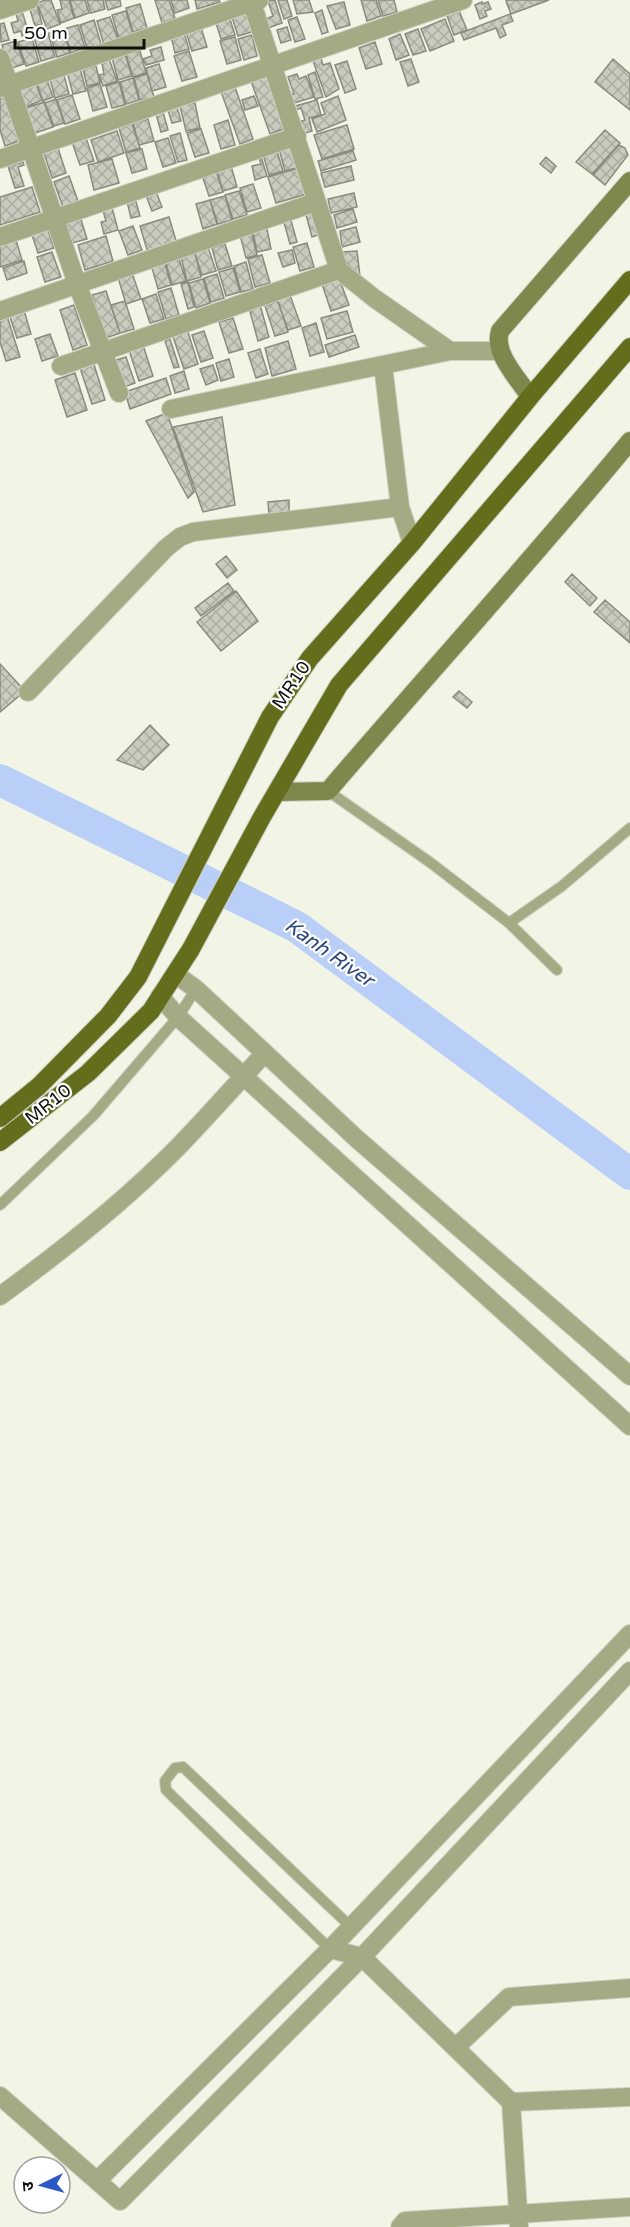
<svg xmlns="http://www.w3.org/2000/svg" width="630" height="2227" font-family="'Varela Round','Noto Sans Devanagari',sans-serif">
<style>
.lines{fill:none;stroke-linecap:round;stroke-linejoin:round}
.river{stroke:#bacff7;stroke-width:32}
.building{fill:url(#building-cross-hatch);stroke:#898c7e;stroke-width:1.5}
.lane-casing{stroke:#ced0c3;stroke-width:12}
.street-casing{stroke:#ced0c3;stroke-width:20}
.secondary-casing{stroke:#ced0c3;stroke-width:20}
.primary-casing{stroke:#ced0c3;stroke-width:20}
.lane{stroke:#a4ab84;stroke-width:10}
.street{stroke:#a4ab84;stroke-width:18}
.secondary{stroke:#7e874c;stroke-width:18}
.primary{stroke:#646d1c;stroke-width:18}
.labels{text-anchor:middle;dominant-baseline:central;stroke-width:4.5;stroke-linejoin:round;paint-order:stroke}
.street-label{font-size:18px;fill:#0e0f0b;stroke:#fff}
.water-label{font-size:20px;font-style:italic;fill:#2e477a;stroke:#fff}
</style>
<defs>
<pattern id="building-cross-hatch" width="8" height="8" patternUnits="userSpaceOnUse" patternTransform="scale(1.5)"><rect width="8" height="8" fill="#c8cbbd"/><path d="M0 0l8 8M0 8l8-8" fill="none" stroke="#abada1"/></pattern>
</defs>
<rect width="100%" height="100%" fill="#f2f5e6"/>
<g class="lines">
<!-- river -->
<path class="river" d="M0,780L297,927L630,1174"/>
</g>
<!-- building -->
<path class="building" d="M45,0H51L60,24L47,29L37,3Z
M60,0H69L74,18L61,23L57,10L62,9Z
M70,0H85L89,13L75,18Z
M87,0H103L105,9L91,13Z
M105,0H120L121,6L108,10Z
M155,0H169L175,18L162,23Z
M171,0H187L189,8L175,13Z
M195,0H219L220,2L197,9Z
M275,0L282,23L268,28L266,19L273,16L268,1Z
M278,0H287L292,16L284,19Z
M293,0H309L313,12L297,14Z
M361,0H376L381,16L367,21Z
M378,0H394L397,12L383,16Z
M508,0H549L511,14L506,1Z
M344,2L350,25L336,29L327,6Z
M482,2V4L488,2L491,9L485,11L487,16L480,19L475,5Z
M37,4L42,24L35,26L29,6Z
M140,4L147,28L133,32L126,8Z
M21,8L29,34L22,36L21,31L14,33L11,23L18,21L15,10Z
M458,8L467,30L454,35L446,13Z
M322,10L328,32L322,34L315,13Z
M126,11L133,35L119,39L112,15Z
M247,13L252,32L238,36L232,17Z
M510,14L513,21L502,25L506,35L500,38L496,28L464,40L461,33Z
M229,16L235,35L221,39L215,20Z
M110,17L118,40L104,45L97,21Z
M297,17L305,39L295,42L288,20Z
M445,19L454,41L430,51L421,29Z
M94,20L101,44L87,48L80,25Z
M4,23L9,40L1,42L0,24Z
M78,25L85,48L71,53L64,29Z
M201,27L207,47L192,51L186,32Z
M287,27L291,40L281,43L277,30Z
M63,29L70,53L57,57L50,33Z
M418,29L426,51L413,55L405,34Z
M48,33L55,57L41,61L34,37Z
M184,33L189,49L175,53L171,36Z
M400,34L409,55L396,60L389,39Z
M252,35L257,56L244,60L238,39Z
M235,37L241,60L227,64L220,41Z
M32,38L39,62L26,66L18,42Z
M16,41L24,64L9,69L2,45Z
M375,42L382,64L366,69L359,48Z
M161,47L164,60L146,65L143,59L152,56L150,50Z
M140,51L146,73L133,77L126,54Z
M189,51L197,77L182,81L174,56Z
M125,54L132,76L118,80L112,58Z
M108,56L117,81L103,86L99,75L104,74L101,58Z
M321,58L323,65L330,63L339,89L326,97L313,61Z
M411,59L419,82L408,86L400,62Z
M613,59L630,74V110L595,82Z
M347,61L356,89L345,93L335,65Z
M159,64L166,87L152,91L146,68Z
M96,66L100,83L87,86L83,69Z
M80,68L86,91L73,94L67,72Z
M63,71L69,94L55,98L49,75Z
M315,72L323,97L315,99L308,75Z
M147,74L154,97L140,100L134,78Z
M297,74L299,79L306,76L314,97L294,103L291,94H294L288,77Z
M267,75L286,128L270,134L251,81Z
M46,77L53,97L43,101L36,81Z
M133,78L139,100L126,104L120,82Z
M35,81L42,100L26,107L19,88Z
M119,82L125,105L112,108L106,86Z
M100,84L107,107L93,111L87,88Z
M234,84L253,139L240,144L220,89Z
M7,95L22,140L5,146L0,130V98Z
M72,95L80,119L65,124L57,100Z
M254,96L258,106L245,110L242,100Z
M338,96L346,120L317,132L312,119L325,114L321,103Z
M56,99L64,123L54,126L45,103Z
M317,100L321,115L309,118L312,131L302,134L299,122L305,120L301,108L296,110L295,106Z
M44,102L53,127L35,133L26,108Z
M195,103L200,128L186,131L180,106Z
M177,107L181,121L172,123L168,110Z
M163,112L168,130L161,132L156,114Z
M148,119L154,141L139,145L133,123Z
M228,120L235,145L221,149L214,125Z
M132,124L140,148L126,152L119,128Z
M347,125L354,149L322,159L314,135Z
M201,129L209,153L195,157L187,133Z
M605,130L620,143L592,174L576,162Z
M117,131L124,153L98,162L91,140Z
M180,133L187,160L178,162L170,136Z
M86,138L94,161L80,165L72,142Z
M168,138L176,163L163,167L155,142Z
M294,145L300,167L285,171L279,149Z
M619,145L625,148L628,155L605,185L593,175Z
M58,148L66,173L52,178L44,153Z
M142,149L147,169L132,173L126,153Z
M262,151H277L283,171L269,175Z
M353,151L356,160L321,171L318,161Z
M260,153L267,176L255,180L252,166L261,164L258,154Z
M546,157L556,166L551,173L540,164Z
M112,159L119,183L94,190L88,165Z
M23,162L24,165L18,167L24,186L15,188L8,166Z
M230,162L237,187L223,191L216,167Z
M351,166L354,180L325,187L321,173Z
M215,167L223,192L209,196L201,172Z
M299,168L307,194L276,203L268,177Z
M69,176L78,201L63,207L54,182Z
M253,184L261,208L247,212L240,188Z
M32,187L40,212L0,225V197Z
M155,189L162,207L152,211L145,193Z
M239,191L247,215L233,219L225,195Z
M354,193L357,207L331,213L328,199Z
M134,195L140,216L131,218L126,197Z
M225,196L232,220L218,224L210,200Z
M210,200L217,224L203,229L196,204Z
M111,204L118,230L104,234L101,222L106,221L102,207Z
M314,209L321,234L312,237L305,211Z
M353,209L357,222L337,228L334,215Z
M79,213L87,239L72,243L65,218Z
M169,217L177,244L148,253L140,226Z
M290,217L297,242L290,244L283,219Z
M266,224L271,249L257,252L252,227Z
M133,226L142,250L128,255L119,231Z
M47,227L54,248L38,253L31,232Z
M356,227L360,242L342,247L340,231Z
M251,232L257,255L246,258L240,235Z
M106,236L113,261L85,270L78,245Z
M16,240L22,260L0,267V245Z
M307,243L314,267L300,271L293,247Z
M207,244L216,271L202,275L193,248Z
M225,244L232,266L218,270L212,248Z
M292,250L295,263L283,267L278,253Z
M357,251L360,276L349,266L341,252Z
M52,252L61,277L45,282L37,257Z
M195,254L201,277L187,281L181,257Z
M262,255L270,283L255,287L248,259Z
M179,259L186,281L172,285L166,263Z
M24,261L27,273L7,280L3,268Z
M246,262L253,289L241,292L234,266Z
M165,264L171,285L158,289L152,268Z
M233,268L240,292L226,296L219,272Z
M131,270L141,299L126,304L117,274Z
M217,274L224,298L211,302L204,278Z
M339,278L349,305L331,311L322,284Z
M203,279L210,303L196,308L189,283Z
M188,282L194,307L188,309L181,284Z
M171,288L179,315L166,319L158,292Z
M106,291L120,333L106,338L92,295Z
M156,294L164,319L150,323L142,299Z
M290,295L301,326L288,330L277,299Z
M125,301L134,329L120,333L111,305Z
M259,301L269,337L258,341L249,308Z
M278,301L288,332L275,336L265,306Z
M74,305L87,345L73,350L60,310Z
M23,307L31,334L17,338L8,311Z
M347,311L353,332L327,339L321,318Z
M7,316L20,357L6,361L0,342V318Z
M233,318L243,349L229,353L219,322Z
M316,323L324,352L310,356L302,328Z
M187,329L198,364L184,369L172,334Z
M204,331L213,358L201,362L192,335Z
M50,334L58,356L42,361L35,339Z
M355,335L359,347L329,357L325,345Z
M170,339L179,367L174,368L165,341Z
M288,341L296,369L272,376L265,348Z
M142,342L153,376L139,381L128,347Z
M260,349L268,374L256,378L248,353Z
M126,357L135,383L124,387L116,360Z
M229,359L234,377L221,381L216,363Z
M93,361L105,400L92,404L79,365Z
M213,365L218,380L206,385L200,369Z
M184,371L189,389L175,393L170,376Z
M75,373L87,410L67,417L55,380Z
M166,378L171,394L130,409L125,392Z
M167,413L194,492L188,498L146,421Z
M222,417L235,505L203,512L173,427Z
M289,500V511L269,514L268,502Z
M226,556L237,570L227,578L216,564Z
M572,574L597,598L590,606L565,582Z
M228,583L234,591L201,616L195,608Z
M236,591L258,621L221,651L197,622Z
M605,600L630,622V643L594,612Z
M0,664L25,691L0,712Z
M459,691L472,702L467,708L453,697Z
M150,725L169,745L143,770L117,760Z"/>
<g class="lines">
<defs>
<path id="lane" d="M328,791L431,863L509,923L557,970
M509,923L562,886L630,828
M0,1205L93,1116L178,1017L196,989
M330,1949L166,1790L165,1781L175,1768L183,1767L351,1927"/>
<path id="street" d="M251,0L339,270L374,298L450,351H500
M0,10L30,0
M0,58L77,284L119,393
M0,88L259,0
M0,159L463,0
M0,237L297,136
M0,311L316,202
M383,365L400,507L412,543
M61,366L339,270
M171,409L450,351
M28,692L166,548L180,537L193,532L400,507
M175,974L196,989L357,1139L630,1376
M160,996L178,1017L630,1426
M0,1296C62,1251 124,1202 178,1147C208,1116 236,1084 265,1053
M330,1949L362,1957L511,2102L519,2227
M456,2047L509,1997L630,1988
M0,2096L120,2201L362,1957L630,1671
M511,2102L630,2097
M97,2181L332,1947L630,1634
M400,2227L405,2221L630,2207"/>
<path id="secondary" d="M530,397C518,378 493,354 500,331L630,181
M277,792L328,791C428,674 532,560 630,441"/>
<path id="primary" d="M0,1118L39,1086L108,1016L138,977L270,717L310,658L412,543L530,397L630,280
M0,1142L88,1073L151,1011L191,949L262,817L339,685L630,347"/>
</defs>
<!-- lane casing -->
<use href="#lane" class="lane-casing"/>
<!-- street casing -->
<use href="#street" class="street-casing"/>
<!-- secondary casing -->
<use href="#secondary" class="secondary-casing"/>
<!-- primary casing -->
<use href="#primary" class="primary-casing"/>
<!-- lane -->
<use href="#lane" class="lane"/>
<!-- street -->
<use href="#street" class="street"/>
<!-- secondary -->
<use href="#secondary" class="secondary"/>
<!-- primary -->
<use href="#primary" class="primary"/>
</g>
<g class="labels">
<!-- street labels -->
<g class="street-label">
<text transform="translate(291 685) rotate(-56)">MR10</text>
<text transform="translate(48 1104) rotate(-38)">MR10</text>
</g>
<!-- water labels -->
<g class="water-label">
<text transform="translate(329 953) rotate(35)">Kanh River</text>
</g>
</g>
<!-- north arrow -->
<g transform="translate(42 2185) rotate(265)"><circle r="28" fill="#ffffff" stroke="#9f9f9d" stroke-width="1.5"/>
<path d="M0-4.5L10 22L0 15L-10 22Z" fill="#2a59c7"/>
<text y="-9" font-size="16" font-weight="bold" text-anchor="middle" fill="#0e0f0b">उ</text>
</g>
<!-- scale -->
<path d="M15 39v9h129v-9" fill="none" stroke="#0e0f0b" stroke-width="3"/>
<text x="24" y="39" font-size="18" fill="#0e0f0b" stroke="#ffffff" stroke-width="4.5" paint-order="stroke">50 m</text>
</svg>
